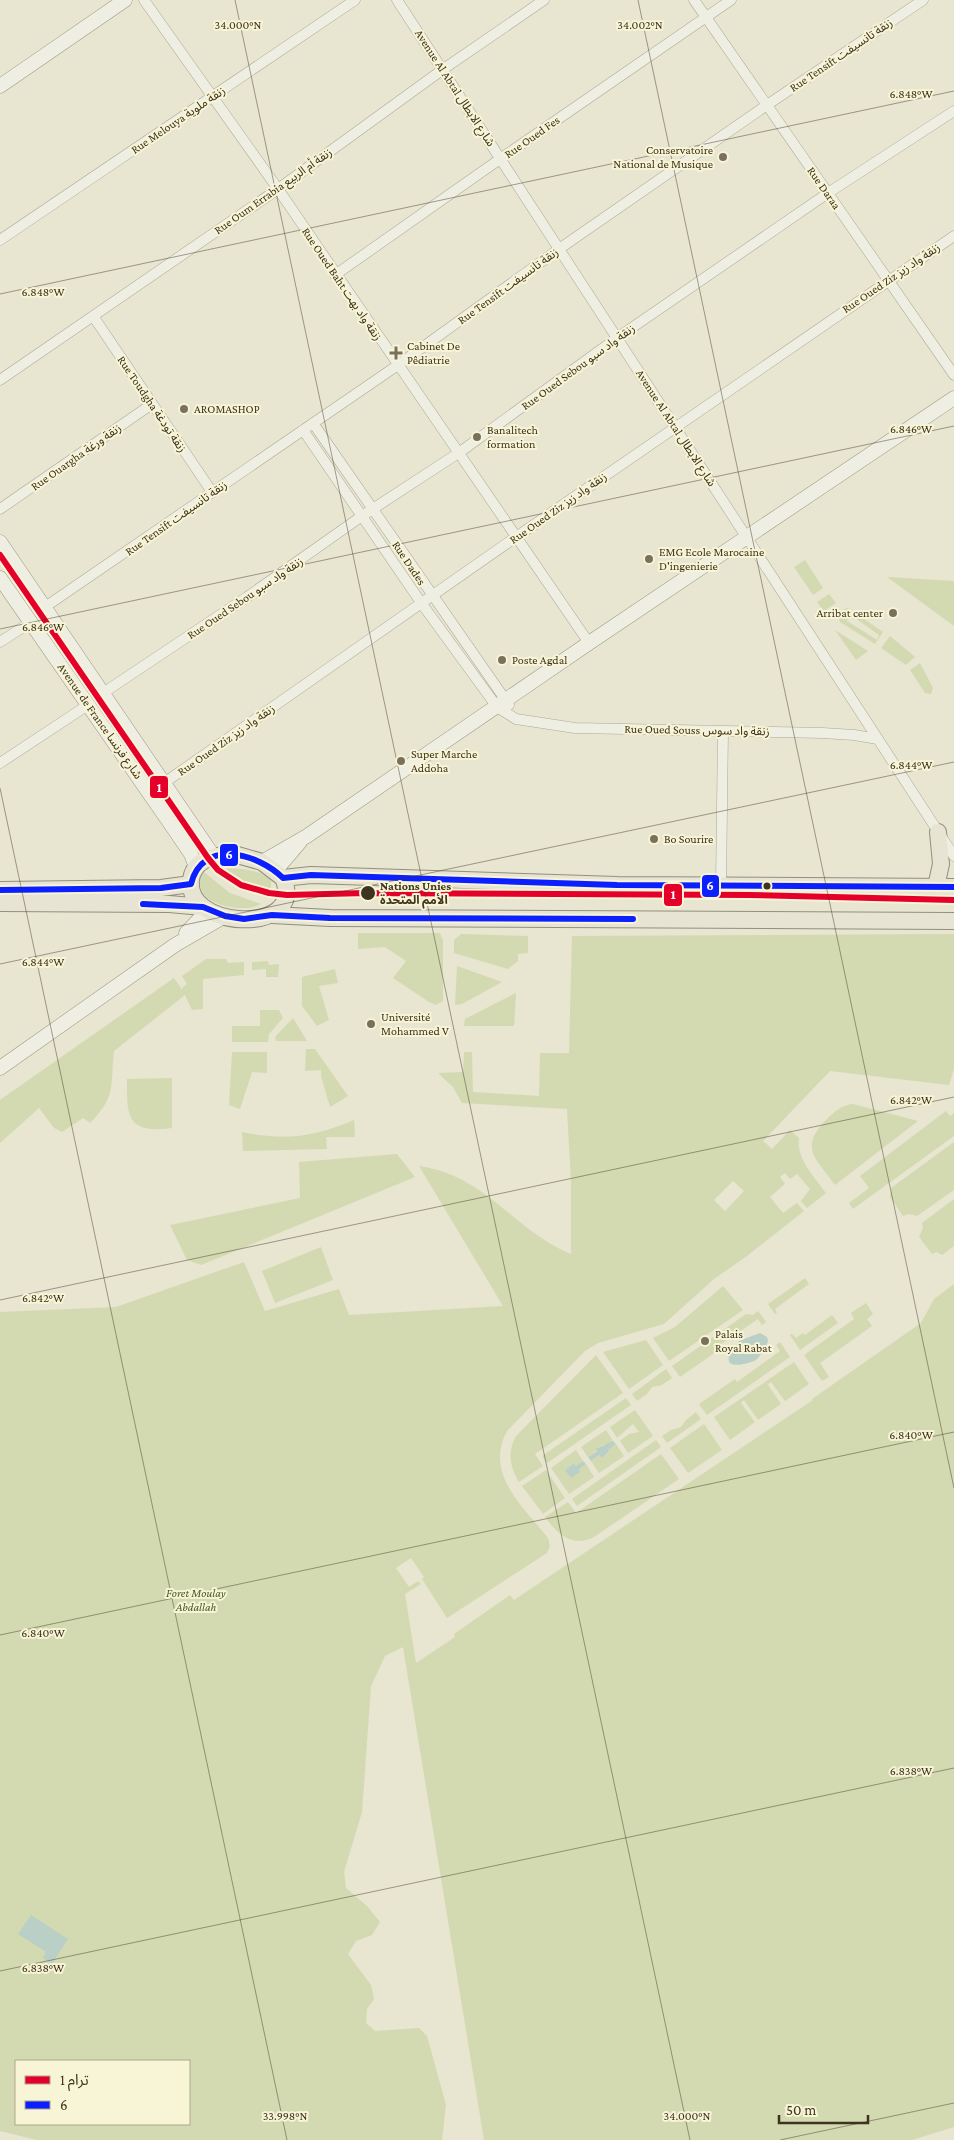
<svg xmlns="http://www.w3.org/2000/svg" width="954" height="2140" font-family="'Crimson Pro','Noto Sans Arabic',serif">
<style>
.green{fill:#d3dab1;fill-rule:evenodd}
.water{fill:#bacfc6}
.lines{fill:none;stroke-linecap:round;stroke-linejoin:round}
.street-casing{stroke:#ada998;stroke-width:11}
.secondary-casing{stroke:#9d9988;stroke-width:15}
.primary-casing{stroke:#938e7f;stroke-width:18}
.street{stroke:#efeee2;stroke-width:10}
.secondary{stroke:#efeee2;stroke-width:14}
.primary{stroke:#e7e4d3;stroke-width:16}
.bus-1-casing{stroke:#f8f4d6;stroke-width:10}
.bus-1{stroke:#0c20ff;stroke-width:6}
.tram-1-casing{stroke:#f8f4d6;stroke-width:10}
.tram-1{stroke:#e4002b;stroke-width:6}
.ticks{fill:none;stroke:#3e331e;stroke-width:1;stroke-opacity:0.45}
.poi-dot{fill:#7a715c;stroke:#f8f4d6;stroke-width:2}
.bus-dot{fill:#3e331e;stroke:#f8f4d6;stroke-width:2}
.labels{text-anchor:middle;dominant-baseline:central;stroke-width:4;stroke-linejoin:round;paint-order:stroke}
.street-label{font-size:12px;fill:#3e331e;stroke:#f8f4d6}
.poi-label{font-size:12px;fill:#3e331e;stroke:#f8f4d6;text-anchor:start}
.stop-label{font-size:12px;font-weight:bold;fill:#3e331e;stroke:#f8f4d6;text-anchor:start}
.park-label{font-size:12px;font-style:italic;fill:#455c23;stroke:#f8f4d6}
.ticks-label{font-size:12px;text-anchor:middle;fill:#3e331e;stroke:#f8f4d6;stroke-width:4;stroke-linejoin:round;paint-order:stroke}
.line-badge{stroke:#f8f4d6;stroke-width:2}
.badge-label{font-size:14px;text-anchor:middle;font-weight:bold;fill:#fff}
</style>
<rect width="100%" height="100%" fill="#e8e5d0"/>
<!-- green -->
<path class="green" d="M805,560L823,588L813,595L794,567Z
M887,577L954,581V626Z
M829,594L836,603L824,611L817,602Z
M848,608L883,632L875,644L840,622L839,619V612ZM851,615L879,635L877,640L847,621Z
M835,630L868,651L856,660Z
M890,636L915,657L906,665L881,648Z
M920,663L933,688L931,694L925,693L910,670Z
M224,869C237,867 261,870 271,880V889L245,883Z
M204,872L230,893L261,904C246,913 204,907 200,886C199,880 200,876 204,872Z
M358,933H440L443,941V1001L436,1005L429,1002L393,978L406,961L385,947L358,949Z
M461,934L528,936V953L518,954V961L508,969L454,953V940Z
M954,934V1069L949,1085L830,1071L763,1141L772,1149L790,1130L799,1138C796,1159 814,1176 826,1193L807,1208L801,1201L810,1189L797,1174L790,1179L785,1173L780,1177L785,1184L770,1197L783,1213L797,1203L804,1211L747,1256L714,1279L664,1324L598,1343L585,1351L507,1431C484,1474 523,1506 548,1538L550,1546L547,1553L447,1618L422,1579L424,1577L411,1558L396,1568L409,1587L418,1581L421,1584L405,1594L416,1663L455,1637L454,1634L510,1595L514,1600L813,1400L812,1399L921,1323L934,1299L954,1284V2127L912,2140H484L403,1647L385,1656L371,1686L362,1812L344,1872L346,1888L367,1906L380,1922L372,1935L356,1941L348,1954L371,1985L374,1999L367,2009L366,2023L375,2031L419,2028L427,2036L446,2105L442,2140H37L0,2131V1312L116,1307L244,1262L265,1311L339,1289L349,1315L503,1306L419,1166C486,1175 514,1231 571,1254V1182L567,1109L462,1103L453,1087L438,1073L463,1072L464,1052H472L473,1092L539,1096L540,1053H569L572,936ZM733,1181L744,1191L725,1211L714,1200ZM16,2061H189V2124H16Z
M206,959H226L228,963L244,962V975L203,979V1009L192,1010L185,995L114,1051C110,1086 117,1096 90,1123L83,1118L62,1132L54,1128L39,1108L0,1143V1100L174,978L183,991L182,988L187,984L182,976Z
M268,961L269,965L279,964L278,977H266V969L252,970V962Z
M457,966L502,982L462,1004L455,1005Z
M335,969L338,983L319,986L329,1020L317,1026L302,1006V977Z
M516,993L514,1026H464L465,1019Z
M260,1010H279L283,1018L269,1034L268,1042H232V1026H260Z
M293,1018L307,1041H276L275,1037Z
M306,1049H315L348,1096L330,1107L321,1076V1070L305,1071Z
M232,1052H267V1073L252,1072L240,1109L229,1105Z
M172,1078V1128C126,1134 127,1116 127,1079Z
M853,1104L918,1121L835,1185C816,1158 798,1148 827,1119C835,1111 842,1105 853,1104Z
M946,1111L950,1116L954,1113V1136L853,1209L849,1203L869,1188L860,1176Z
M354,1120L355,1137H326L327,1149L243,1151L242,1132C285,1141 314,1137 354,1120Z
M954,1142V1190L917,1216L909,1214L903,1216L890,1197L891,1188Z
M397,1154L415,1177L201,1265L187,1260L170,1225L300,1198L299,1162Z
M954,1199V1246L942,1255L937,1252L932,1254L919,1237L923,1228L922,1223Z
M321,1247L333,1280L275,1303L262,1271Z
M805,1278L809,1284L775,1309L777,1313L775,1314L768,1304Z
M723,1286L743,1310L669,1361L653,1338L675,1327Z
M866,1303L873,1314L867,1319L872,1326L820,1363L829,1377L822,1381L804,1355L854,1319L851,1313Z
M758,1311L766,1322L762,1325L758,1319L714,1349L716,1352L680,1377L672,1366L746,1314L753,1315Z
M832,1315L838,1323L800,1350L790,1335L792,1334L796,1338L803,1333L805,1335Z
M646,1340L663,1365L629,1389L603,1352Z
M780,1342L790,1357L707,1415L699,1404L735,1379L737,1382L780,1351L776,1345Z
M596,1355L623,1393L535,1454L543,1466L519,1482C510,1467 507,1452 516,1436Z
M794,1362L809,1384L785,1401L771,1382L768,1385L781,1404L758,1420L744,1400L741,1403L755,1422L730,1440L714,1417Z
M666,1369L672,1378L662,1385L652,1387L647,1394L637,1401L632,1394Z
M626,1398L631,1405L547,1463L542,1456Z
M635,1410L653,1436L628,1453L620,1441L629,1434L639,1432L633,1424L617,1438L610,1427Z
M696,1412L701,1419L667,1443L662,1436L671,1430L681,1427L686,1420Z
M704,1424L722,1450L688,1473L670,1448Z
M606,1430L613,1441L605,1446L604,1444L588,1457L581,1447Z
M656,1440L661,1447L577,1506L572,1499Z
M616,1444L624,1456L599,1473L591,1461L599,1455L602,1458L609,1453L608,1450Z
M576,1450L583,1461L576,1466L574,1463L565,1470L580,1472L578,1469L586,1464L594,1477L569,1494L551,1468Z
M661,1454L679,1479L594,1537C571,1548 558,1534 545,1517L568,1502L576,1513Z
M546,1470L565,1498L543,1514L522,1486Z"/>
<!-- water -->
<path class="water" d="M760,1333L767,1337L768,1341C767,1346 760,1356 756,1360C750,1363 725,1371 729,1356C730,1350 736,1346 739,1341Z
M613,1441L616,1444L608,1450L609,1452L602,1458L599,1455L591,1461L588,1457L597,1451L596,1449Z
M583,1461L586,1464L579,1469L580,1472L571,1478L565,1470L574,1463L576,1466Z
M31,1915L68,1939L52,1964L43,1958L46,1952L18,1934Z"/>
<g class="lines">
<defs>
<path id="street" d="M144,0L278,189L589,643
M397,0L954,856
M694,0L954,375
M0,240L355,0
M335,275L500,159L731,0
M93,316L212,492
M0,380L278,189L442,70L544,0
M313,423L509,705
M303,430L422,604L497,707L516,719L575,728L823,733L854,735L878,739
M0,509L152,404
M45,607L398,365L559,249L767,105L923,0
M0,642L31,622
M103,693L247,597L362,516L460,452L617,338L828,193L954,111
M0,763L88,705
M164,783L516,537L954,236
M721,885L723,731"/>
<path id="secondary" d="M0,86L125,0
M0,542L214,857
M0,578L174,829L191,854L196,867
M262,862L307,836L589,643L954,398
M276,870L300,842
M186,933L208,910
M0,1068L175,945L225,916"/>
<path id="primary" d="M234,854L262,862L283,878C309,937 176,930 192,875C198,857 218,855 234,854Z
M283,878L311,875L617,885L954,887
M936,887L941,864L938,832
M0,890L161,888L191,884
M0,903L169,904L203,907
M272,915L330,918L954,921"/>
</defs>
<!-- street casing -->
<use href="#street" class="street-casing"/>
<!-- secondary casing -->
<use href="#secondary" class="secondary-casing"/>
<!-- primary casing -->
<use href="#primary" class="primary-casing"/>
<!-- street -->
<use href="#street" class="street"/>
<!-- secondary -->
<use href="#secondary" class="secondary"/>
<!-- primary -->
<use href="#primary" class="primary"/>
<defs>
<path id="bus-1" d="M0,890L161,888L191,884C202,838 258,853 283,878L311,875L617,885L954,887
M143,904L203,907L225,916L244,919L272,915L330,918L633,919"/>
</defs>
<!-- bus-1 casing -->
<use href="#bus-1" class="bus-1-casing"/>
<!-- bus-1 -->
<use href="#bus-1" class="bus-1"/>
<defs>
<path id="tram-1" d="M0,555L208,858L218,870L241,885L269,893L287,895L366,893L749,895L954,900"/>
</defs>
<!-- tram-1 casing -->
<use href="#tram-1" class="tram-1-casing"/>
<!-- tram-1 -->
<use href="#tram-1" class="tram-1"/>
</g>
<!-- ticks -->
<path class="ticks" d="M235,0L690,2140M638,0L954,1488M0,294L954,91M0,629L954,426M0,788L287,2140M0,964L954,762M0,1300L954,1097M0,1635L954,1432M0,1971L954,1768M780,2140L954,2103"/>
<!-- markers -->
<g class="poi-dot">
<circle cx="723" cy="157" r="5"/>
<path d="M393.5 345.5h5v5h5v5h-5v5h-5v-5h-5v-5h5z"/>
<circle cx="184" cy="409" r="5"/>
<circle cx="477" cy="437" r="5"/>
<circle cx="649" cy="559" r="5"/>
<circle cx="893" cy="613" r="5"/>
<circle cx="502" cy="660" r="5"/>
<circle cx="401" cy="761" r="5"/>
<circle cx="654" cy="839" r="5"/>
<circle cx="371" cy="1024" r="5"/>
<circle cx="705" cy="1341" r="5"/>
</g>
<g class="bus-dot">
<circle cx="767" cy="886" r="4.5"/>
<circle cx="368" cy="893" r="8"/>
</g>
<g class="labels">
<!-- street labels -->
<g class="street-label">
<text transform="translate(841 55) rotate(-34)">Rue Tensift زنقة تانسيفت</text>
<text transform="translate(455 88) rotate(57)">Avenue Al Abtal شارع الابطال</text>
<text transform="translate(178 120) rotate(-34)">Rue Melouya زنقة ملوية</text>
<text transform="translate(532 137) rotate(-35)">Rue Oued Fes</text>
<text transform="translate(824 188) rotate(55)">Rue Daraa</text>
<text transform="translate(273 191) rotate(-35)">Rue Oum Errabia زنقة أم الربيع</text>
<text transform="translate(891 278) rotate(-34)">Rue Oued Ziz زنقة واد زيز</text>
<text transform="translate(342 284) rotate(56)">Rue Oued Baht زنقة واد بهت</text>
<text transform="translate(508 286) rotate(-36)">Rue Tensift زنقة تانسيفت</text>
<text transform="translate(578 367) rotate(-36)">Rue Oued Sebou زنقة واد سبو</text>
<text transform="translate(152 404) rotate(56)">Rue Toudgha زنقة تودغة</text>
<text transform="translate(676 428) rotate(57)">Avenue Al Abtal شارع الابطال</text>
<text transform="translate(76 457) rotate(-35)">Rue Ouargha زنقة ورغة</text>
<text transform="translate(558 508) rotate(-35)">Rue Oued Ziz زنقة واد زيز</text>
<text transform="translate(176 518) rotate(-35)">Rue Tensift زنقة تانسيفت</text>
<text transform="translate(409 563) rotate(56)">Rue Dades</text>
<text transform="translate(245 598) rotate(-34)">Rue Oued Sebou زنقة واد سبو</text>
<text transform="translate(100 721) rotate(55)">Avenue de France شارع فرنسا</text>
<text transform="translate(697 730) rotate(1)">Rue Oued Souss زنقة واد سوس</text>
<text transform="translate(226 740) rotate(-35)">Rue Oued Ziz زنقة واد زيز</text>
</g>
<!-- poi labels -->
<g class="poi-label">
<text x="713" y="150" text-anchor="end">Conservatoire<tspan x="713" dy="14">National de Musique</tspan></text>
<text x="407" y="346">Cabinet De<tspan x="407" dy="14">Pêdiatrie</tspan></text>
<text x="194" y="409">AROMASHOP</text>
<text x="487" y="430">Banalitech<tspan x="487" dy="14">formation</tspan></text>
<text x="659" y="552">EMG Ecole Marocaine<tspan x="659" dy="14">D'ingenierie</tspan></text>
<text x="883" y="613" text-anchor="end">Arribat center</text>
<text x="512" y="660">Poste Agdal</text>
<text x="411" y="754">Super Marche<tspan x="411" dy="14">Addoha</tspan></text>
<text x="664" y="839">Bo Sourire</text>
<text x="381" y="1017">Université<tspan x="381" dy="14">Mohammed V</tspan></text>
<text x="715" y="1334">Palais<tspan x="715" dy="14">Royal Rabat</tspan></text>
</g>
<!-- stop labels -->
<g class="stop-label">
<text x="380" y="886">Nations Unies<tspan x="380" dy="14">الأمم المتحدة</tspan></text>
</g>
<!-- park labels -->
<g class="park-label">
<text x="196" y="1593">Foret Moulay<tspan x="196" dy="14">Abdallah</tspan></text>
</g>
</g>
<g class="ticks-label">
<text x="238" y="29">34.000°N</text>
<text x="640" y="29">34.002°N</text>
<text x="911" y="98">6.848°W</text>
<text x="43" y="296">6.848°W</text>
<text x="911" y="433">6.846°W</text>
<text x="43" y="631">6.846°W</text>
<text x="911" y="769">6.844°W</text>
<text x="43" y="966">6.844°W</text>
<text x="911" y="1104">6.842°W</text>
<text x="43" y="1302">6.842°W</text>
<text x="911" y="1439">6.840°W</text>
<text x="43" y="1637">6.840°W</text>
<text x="911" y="1775">6.838°W</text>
<text x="43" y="1972">6.838°W</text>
<text x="285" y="2120">33.998°N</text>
<text x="687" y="2120">34.000°N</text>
</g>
<g class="line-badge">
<rect x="149" y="775" width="20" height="24" rx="5" fill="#e4002b"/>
<rect x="219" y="843" width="20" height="24" rx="5" fill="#0c20ff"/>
<rect x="701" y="874" width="19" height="24" rx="5" fill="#0c20ff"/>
<rect x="663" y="883" width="20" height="24" rx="5" fill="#e4002b"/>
</g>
<g class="badge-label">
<text x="159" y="792">1</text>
<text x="229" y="859">6</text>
<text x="710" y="890">6</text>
<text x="673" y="899">1</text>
</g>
<!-- legend -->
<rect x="15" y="2060" width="175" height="65" fill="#f8f4d6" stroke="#aea78c"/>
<rect x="25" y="2076" width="25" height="8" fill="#e4002b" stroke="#aea78c"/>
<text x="60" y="2085" font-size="15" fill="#3e331e">ترام 1</text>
<rect x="25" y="2101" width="25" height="8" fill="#0c20ff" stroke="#aea78c"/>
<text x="60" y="2110" font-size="15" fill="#3e331e">6</text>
<!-- scale -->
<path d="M779 2115v8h89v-8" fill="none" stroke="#3e331e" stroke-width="2.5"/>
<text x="786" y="2115" font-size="15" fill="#3e331e" stroke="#f8f4d6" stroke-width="4" paint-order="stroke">50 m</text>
</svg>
